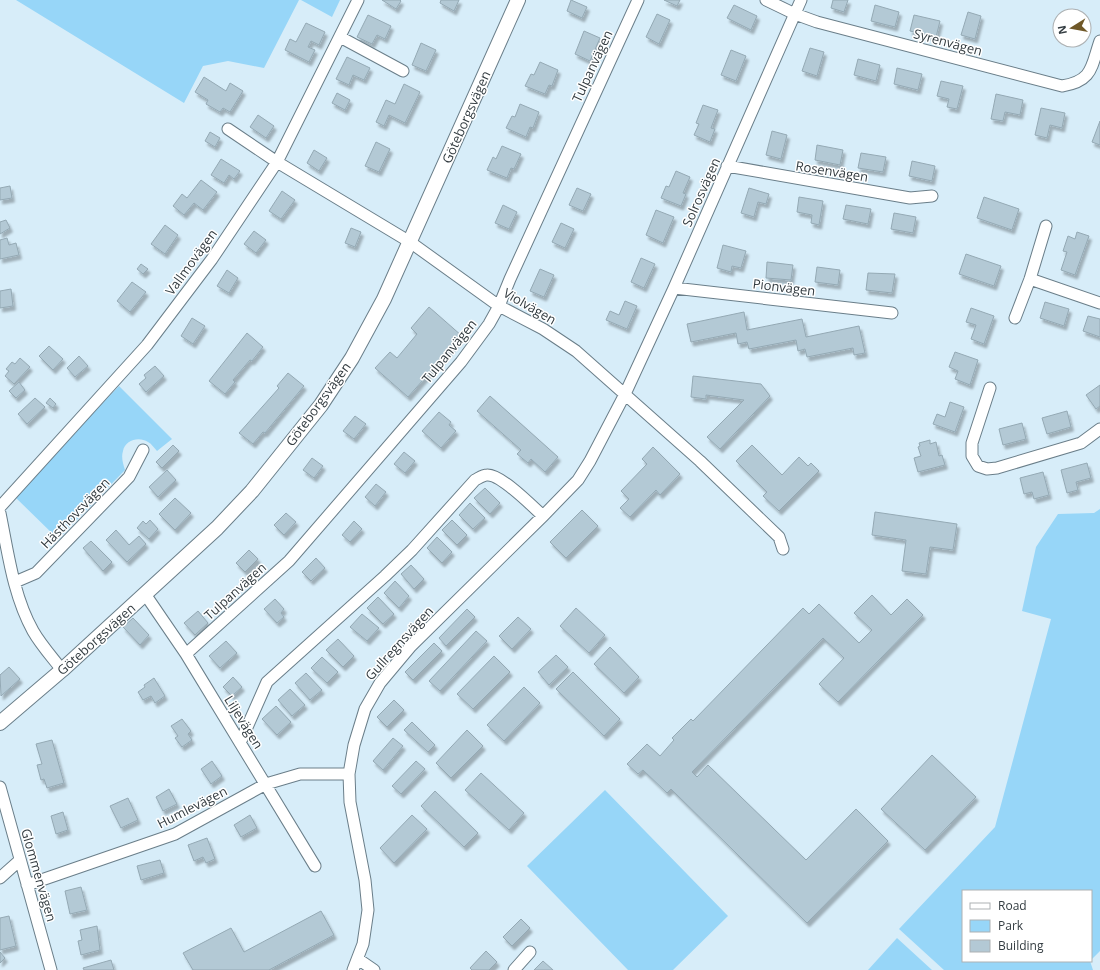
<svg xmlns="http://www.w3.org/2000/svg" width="1100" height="970" font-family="'Open Sans',sans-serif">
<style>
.green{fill:#97d6f8}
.building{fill:#b3c9d5;stroke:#94a9b4;filter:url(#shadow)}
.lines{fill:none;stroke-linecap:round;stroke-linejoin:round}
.minor-casing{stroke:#6a7e89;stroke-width:13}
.tertiary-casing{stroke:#6a7e89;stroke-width:16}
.minor{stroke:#fff;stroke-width:11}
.tertiary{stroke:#fff;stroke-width:14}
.labels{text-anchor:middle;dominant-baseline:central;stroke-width:3;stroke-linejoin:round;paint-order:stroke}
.street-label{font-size:13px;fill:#333c41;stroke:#fff}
</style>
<defs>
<filter id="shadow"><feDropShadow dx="2.5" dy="4" stdDeviation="1" flood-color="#0004"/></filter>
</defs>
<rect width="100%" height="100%" fill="#d7edf9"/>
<!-- green -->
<path class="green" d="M16,0H299L264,68L228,61L203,66L184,103Z
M301,0H340L332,17Z
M119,386L172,439L157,451C154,448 152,444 148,442C139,436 125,440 123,451C121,457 123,464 125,470L58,539L14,496Z
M1100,509V951L1091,960V891H963V961H1090L1093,970H944L899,929L995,827L1051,619L1022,611L1036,547L1058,514L1094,513Z
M605,790L728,916L673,970H628L527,866Z
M897,938L932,970H868Z"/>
<!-- building -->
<path class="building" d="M382,0H400L401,1L396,9Z
M441,0H459L454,11L440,3Z
M571,0L587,7L582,18L567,11Z
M664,0H680L677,6Z
M833,0H848L844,12L831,8Z
M734,5L757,16L751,30L727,18Z
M875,5L899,12L895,27L871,21Z
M968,12L981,16L975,39L961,35Z
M657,14L670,20L659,44L646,37Z
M368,15L391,26L385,39L377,35L372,44L357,37Z
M914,15L940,21L936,37L910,31Z
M306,23L325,32L319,45L311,41L308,47L315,50L309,62L285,50L290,39L296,42Z
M584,31L600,38L590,61L575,54Z
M421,43L436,50L426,71L412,65Z
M810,48L824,52L817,76L802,71Z
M731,50L746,56L736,81L721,75Z
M347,57L370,68L364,80L353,75L349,85L336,79Z
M858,59L880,65L876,81L854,75Z
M540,62L558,70L552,86L549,85L545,94L525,86L531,74L534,75Z
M897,68L922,74L918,90L894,84Z
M204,77L226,91L230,83L243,91L230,112L223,108L220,112L206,104L208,100L195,92Z
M941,81L963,86L957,109L947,107L949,99L937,96Z
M404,84L420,92L405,123L389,115L384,126L376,122L386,100L395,104Z
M337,93L350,100L345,110L332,103Z
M996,94L1023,100L1020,115L1005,112L1003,121L991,119Z
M520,104L539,112L533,128L530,127L526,137L506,128L512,116L515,117Z
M703,105L718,110L711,128L715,129L710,142L694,135L699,124L696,123Z
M1041,108L1065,113L1062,128L1050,125L1047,138L1035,135Z
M258,115L274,126L266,138L250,127Z
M1100,121V145L1092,142Z
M772,131L787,135L781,159L766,155Z
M210,132L220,138L215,147L205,141Z
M376,142L390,149L379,172L365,166Z
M817,145L843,150L840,165L815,160Z
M502,146L521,154L514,169L511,168L507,178L487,170L493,157L496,159Z
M314,150L327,158L319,171L307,163Z
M861,153L886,157L883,172L858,168Z
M221,159L240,171L234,179L229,175L224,183L211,175Z
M912,161L935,166L932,181L909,176Z
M676,171L690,177L683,193L686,194L681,206L661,198L666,186L669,187Z
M201,180L217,192L203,210L194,203L184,215L173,206L182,194L187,198Z
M10,186L12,198L0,200V188Z
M577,188L591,194L583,211L569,205Z
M749,188L769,194L766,204L758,202L754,217L741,213Z
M282,191L295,200L281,219L269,211Z
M799,197L823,201L819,225L811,223L812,215L797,212Z
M984,197L1019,209L1012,230L977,218Z
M503,205L517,212L509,229L495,223Z
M846,205L871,209L868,224L843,219Z
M656,210L674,217L663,243L646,235Z
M894,213L916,217L913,233L891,229Z
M6,220L10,228L0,234V222Z
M561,223L574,229L565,248L552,242Z
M165,225L178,235L165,254L151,244Z
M351,228L361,232L355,247L345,243Z
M254,231L266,240L256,253L244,244Z
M1077,232L1089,236L1075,275L1061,270L1067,252L1063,251L1068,236L1075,239Z
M7,238L9,245L16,243L19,255L0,259V240Z
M723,245L746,251L741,268L732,266L731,272L717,268Z
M966,254L1001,266L994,286L959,274Z
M641,258L655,264L644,288L631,282Z
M767,262L793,265L791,280L766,278Z
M141,264L148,269L143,274L137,269Z
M817,267L840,270L838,285L815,282Z
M540,269L554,275L544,297L530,291Z
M227,270L238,278L229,293L217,286Z
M868,273L895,274L892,293L866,290Z
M132,282L146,292L130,312L117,301Z
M11,289L13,306L0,308V291Z
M625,301L637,306L627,329L606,320L610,311L619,315Z
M1045,302L1069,309L1064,326L1040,318Z
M429,307L462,336L408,397L375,368L390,352L397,358L417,334L411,328Z
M971,308L994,316L984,344L971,339L976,325L966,322Z
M744,312L747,330L802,319L806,337L859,326L865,353L854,355L853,348L807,357L805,349L798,351L796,340L749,349L747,342L738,344L736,333L691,342L687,324Z
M1088,316L1100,319V337L1083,331Z
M192,318L205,326L193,344L181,336Z
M247,333L263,347L252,361L250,360L233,380L235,382L225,394L209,381Z
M49,346L63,359L53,370L39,356Z
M955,352L978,360L970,385L955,379L958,371L949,367Z
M79,356L88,366L75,377L67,368Z
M20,358L30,367L14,384L5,376L9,371L6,369L12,362L15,364Z
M155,366L164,376L146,392L139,384L146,378L144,375Z
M288,373L304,386L265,433L263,432L253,444L239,433L279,388L277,386Z
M693,376L761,384L770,396L720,449L707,437L744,400L706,395V399L691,397Z
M19,382L25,390L16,398L9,391Z
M1100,385V406L1096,409L1086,395Z
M490,396L558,457L545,472L531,459L528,463L517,454L521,450L477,411Z
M35,398L45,407L27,424L18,414Z
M50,398L56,404L53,408L46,403Z
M950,402L964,407L955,432L933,424L937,414L945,417Z
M1067,411L1071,427L1047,434L1042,418Z
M439,412L451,422L449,425L456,431L441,448L422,431Z
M355,416L366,424L354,439L343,431Z
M1022,423L1026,439L1003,445L999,429Z
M930,440V444L936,442L939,456L942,455L945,465L918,472L914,458L921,456L918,447L920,446L919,443Z
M173,445L179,451L162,468L156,462Z
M752,445L782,475L799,457L808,466L811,463L819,471L779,511L763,496L767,492L736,461Z
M653,447L680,474L660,495L656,490L630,517L620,508L629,499L621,491L647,464L642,459Z
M404,452L415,461L405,473L394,464Z
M312,458L323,466L314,478L303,470Z
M1087,463L1091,478L1076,482L1078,490L1067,493L1061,470Z
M167,470L176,480L158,497L149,487Z
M1043,472L1049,495L1034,499L1032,492L1024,494L1020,478Z
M376,484L386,492L375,506L365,497Z
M485,488L500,503L490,514L474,498Z
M175,498L191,513L175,530L159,514Z
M470,503L485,518L473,529L459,515Z
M582,510L598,526L566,558L550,542Z
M875,512L957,524L953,550L930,547L926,574L902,571L906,540L872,535Z
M286,513L296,522L284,535L274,525Z
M150,520L158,529L149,539L137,528L143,521L146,524Z
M452,520L467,535L457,545L442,530Z
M354,521L362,529L350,542L342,535Z
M116,530L129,545L139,536L146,544L127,562L106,540Z
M437,537L452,552L442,563L427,548Z
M91,541L112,562L103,571L83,548Z
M249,550L258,559L245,572L236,563Z
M316,558L325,568L311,581L302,572Z
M411,565L424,579L414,589L401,574Z
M395,581L409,596L399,608L384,593Z
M872,595L891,615L907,599L923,615L838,702L819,684L844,658L823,638L692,772L697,777L708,765L806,860L856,809L888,841L807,923L671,789L667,793L643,770L638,774L627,764L647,744L660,756L674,740L672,738L691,719L693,721L803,608L809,614L819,604L859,643L872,630L854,613Z
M378,597L394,614L383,624L367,608Z
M275,599L284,609L281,613L284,617L277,623L264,609Z
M576,608L605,635L589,653L560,626Z
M467,609L475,617L446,646L439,638Z
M198,611L208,623L195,635L184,623Z
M362,614L379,628L367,641L350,627Z
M518,617L531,629L512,649L499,636Z
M133,618L149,635L140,645L123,627Z
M476,631L487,641L440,691L429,681Z
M338,639L354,656L343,667L326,650Z
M226,641L237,653L220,668L209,656Z
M434,643L442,651L413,680L405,672Z
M610,647L639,677L624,693L594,664Z
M556,655L568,667L549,685L538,672Z
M494,656L510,672L473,709L457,694Z
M322,657L338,672L327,683L311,668Z
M9,667L20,679L1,696L0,675Z
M573,672L620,719L604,736L556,689Z
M306,673L322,690L310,700L295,683Z
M233,677L242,687L232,696L223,687Z
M154,678L165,696L155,703L151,696L143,700L138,692L145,687L144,685Z
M524,687L540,703L504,741L487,725Z
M290,689L305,705L292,716L278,700Z
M394,700L404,710L387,727L377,717Z
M276,706L291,722L277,735L262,719Z
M182,719L191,731L188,734L192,740L182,747L175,738L178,736L171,726Z
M412,722L435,745L428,752L404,730Z
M467,730L483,746L451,778L436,763Z
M393,738L403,746L383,770L373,761Z
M52,740L64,783L47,788L44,779L41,780L37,765L42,764L36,744Z
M932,755L976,797L925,850L881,809Z
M212,761L222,776L211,784L201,769Z
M416,761L425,769L401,794L392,786Z
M481,773L524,813L509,830L465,790Z
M169,789L177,804L163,811L156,797Z
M435,791L478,833L464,847L421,806Z
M128,798L138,820L121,828L110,806Z
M63,812L68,830L56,834L51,816Z
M250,815L257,828L241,837L234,825Z
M412,815L427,829L394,863L380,848Z
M207,838L215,859L206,863L203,857L194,861L188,845Z
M160,860L164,873L141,880L137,866Z
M81,887L87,910L70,914L65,891Z
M321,911L334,935L269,970H193L183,953L231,928L244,952Z
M9,916L16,946L0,950V918Z
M521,919L530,928L512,946L503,937Z
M97,926L100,950L81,955L78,941L82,940L80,930Z
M486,951L497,962L489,970H472L470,968Z
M0,952L5,958L0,963Z
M111,960L114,970H84L83,968Z
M543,961L553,970H534Z"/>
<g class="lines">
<defs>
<path id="minor" d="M766,0L795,14L817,22L1062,86C1093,81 1091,67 1100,41
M340,37L403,71
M228,129L277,162L410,242L499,306L543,329L576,351L700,461L779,537L783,549
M727,166L910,198L932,196
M1030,279L1100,303
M674,288L892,313
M1015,318L1030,279L1046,226
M990,388L972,443V456L978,466L987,469L997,468L1081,443L1100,429
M0,507L147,345L212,259L277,162L358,0
M0,513C8,552 13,595 33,631C41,645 52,657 62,670
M15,582L36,573L129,477L143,450
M145,594L186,654L315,866
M186,654L289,561L461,362L489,324L499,306L510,279L638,0
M240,743L267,682L385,576L412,550L475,480C479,478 483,475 487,475C501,474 533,507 543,516
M0,787L51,970
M0,878L20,860
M27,885L175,834L266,784L300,774H349
M358,959L374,970
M353,970L363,944L368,910L365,880L350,802L349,774L354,745L365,709L380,683L411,646L543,516L578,480L590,461L625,394L674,288L801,0
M514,970L530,952"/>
<path id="tertiary" d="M0,723L62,670L217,528L252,491L321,405L352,358L384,299L518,0"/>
</defs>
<!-- minor casing -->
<use href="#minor" class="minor-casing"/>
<!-- tertiary casing -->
<use href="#tertiary" class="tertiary-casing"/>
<!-- minor -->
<use href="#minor" class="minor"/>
<!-- tertiary -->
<use href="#tertiary" class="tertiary"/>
</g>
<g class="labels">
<!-- street labels -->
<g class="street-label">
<text transform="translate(948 42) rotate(15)">Syrenvägen</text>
<text transform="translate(592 66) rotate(-65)">Tulpanvägen</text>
<text transform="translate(466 117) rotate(-66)">Göteborgsvägen</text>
<text transform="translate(832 171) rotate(9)">Rosenvägen</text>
<text transform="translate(701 192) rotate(-66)">Solrosvägen</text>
<text transform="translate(191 262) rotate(-54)">Vallmovägen</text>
<text transform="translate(784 287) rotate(7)">Pionvägen</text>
<text transform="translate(530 306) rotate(30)">Violvägen</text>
<text transform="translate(449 351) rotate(-51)">Tulpanvägen</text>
<text transform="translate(318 404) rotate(-54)">Göteborgsvägen</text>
<text transform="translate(75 513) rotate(-46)">Hästhovsvägen</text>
<text transform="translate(235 591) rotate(-42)">Tulpanvägen</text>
<text transform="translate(96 639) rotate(-42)">Göteborgsvägen</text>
<text transform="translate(399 643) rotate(-48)">Gullregnsvägen</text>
<text transform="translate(244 722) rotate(58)">Liljevägen</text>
<text transform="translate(192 807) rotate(-27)">Humlevägen</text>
<text transform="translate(39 875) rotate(74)">Glommenvägen</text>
</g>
</g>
<!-- legend -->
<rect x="962" y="890" width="130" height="72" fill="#ffffff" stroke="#adb1b3"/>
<rect x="970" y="903" width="20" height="6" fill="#ffffff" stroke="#adb1b3"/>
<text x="998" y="910" font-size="12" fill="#333c41">Road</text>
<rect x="970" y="920" width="20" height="12" fill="#97d6f8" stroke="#adb1b3"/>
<text x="998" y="930" font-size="12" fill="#333c41">Park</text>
<rect x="970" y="940" width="20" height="12" fill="#b3c9d5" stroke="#adb1b3"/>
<text x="998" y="950" font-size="12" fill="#333c41">Building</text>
<!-- north arrow -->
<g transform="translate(1072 28) rotate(259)"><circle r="19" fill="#ffffff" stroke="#adb1b3"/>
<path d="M0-3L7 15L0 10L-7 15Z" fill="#6f5828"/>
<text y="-6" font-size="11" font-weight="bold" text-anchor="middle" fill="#333c41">N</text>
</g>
</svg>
